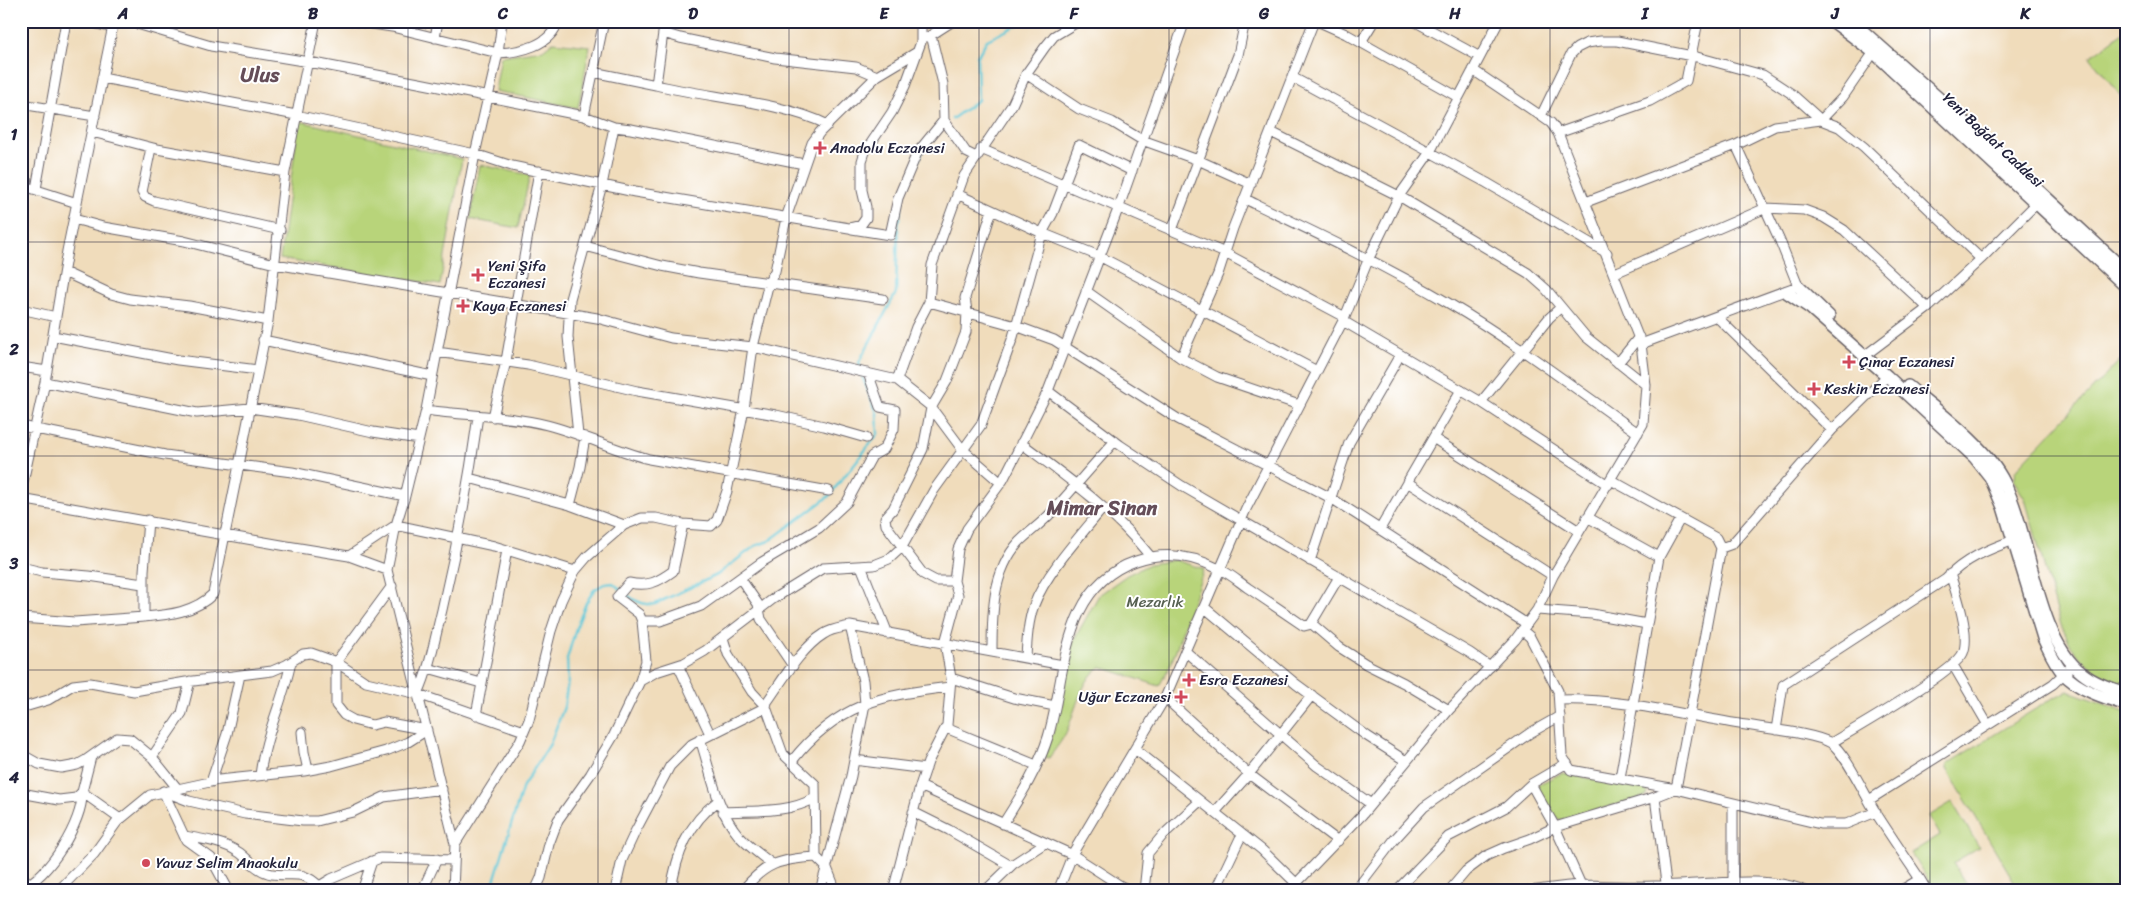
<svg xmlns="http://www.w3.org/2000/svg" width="2148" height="912" font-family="Sriracha,sans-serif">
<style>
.green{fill:#b8d47a;stroke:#6d7b5a}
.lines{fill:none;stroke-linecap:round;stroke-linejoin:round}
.stream{stroke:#5bc6d6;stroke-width:2.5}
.minor-casing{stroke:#6a6368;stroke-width:11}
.secondary-casing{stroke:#6a6368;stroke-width:14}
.primary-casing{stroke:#6a6368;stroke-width:15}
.minor{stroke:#fff;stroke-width:9}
.secondary{stroke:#fff;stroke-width:11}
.primary{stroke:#fff;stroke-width:12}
.grid{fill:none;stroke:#22223b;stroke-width:1;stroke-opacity:0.55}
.poi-dot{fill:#d1495b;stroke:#fff;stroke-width:2}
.labels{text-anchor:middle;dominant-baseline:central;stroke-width:4;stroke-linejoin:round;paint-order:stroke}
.street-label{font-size:15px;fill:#22223b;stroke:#fff}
.poi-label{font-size:15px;fill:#22223b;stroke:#fff;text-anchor:start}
.park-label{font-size:15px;fill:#566051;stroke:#fff}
.district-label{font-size:20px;font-weight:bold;fill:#654e59;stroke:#fff}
.neatline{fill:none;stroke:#22223b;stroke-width:2}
.grid-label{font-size:16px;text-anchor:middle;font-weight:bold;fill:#22223b}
</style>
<rect width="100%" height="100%" fill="#fff"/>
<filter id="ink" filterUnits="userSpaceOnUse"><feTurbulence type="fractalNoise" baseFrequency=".02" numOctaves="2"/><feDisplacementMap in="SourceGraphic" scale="10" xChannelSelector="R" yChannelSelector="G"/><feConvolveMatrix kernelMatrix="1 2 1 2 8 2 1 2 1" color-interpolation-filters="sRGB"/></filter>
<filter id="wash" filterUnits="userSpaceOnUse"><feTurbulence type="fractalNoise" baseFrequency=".0096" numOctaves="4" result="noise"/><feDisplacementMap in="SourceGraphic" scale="20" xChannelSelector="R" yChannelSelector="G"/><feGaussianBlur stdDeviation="1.12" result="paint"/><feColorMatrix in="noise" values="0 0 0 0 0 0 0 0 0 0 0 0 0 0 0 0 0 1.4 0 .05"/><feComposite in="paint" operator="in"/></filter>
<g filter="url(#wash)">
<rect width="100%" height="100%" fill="#f0dcbb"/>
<!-- green -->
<path class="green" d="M2127,29V104L2090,57Z
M553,42L590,46L578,108L495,91L501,56L543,50Z
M299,121L462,159L440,285L280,259Z
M480,165L530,175L518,228L470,219Z
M2127,353V686L2105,677L2083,661L2071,646L2061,625L2025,499L2014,481L2016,471L2022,463Z
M1175,560L1204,569L1171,664L1159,686L1101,667C1083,676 1075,711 1068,728C1064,739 1055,749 1049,758L1045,757L1062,705L1071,645L1099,595L1127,575L1150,564Z
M2068,691L2127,712V891H2008L2015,883L1947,769V764L2053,698Z
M1562,773L1648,790L1647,796L1561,820L1553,816L1537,788L1539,784Z
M1952,802L1979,847L1953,863L1970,891H1935L1911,853L1940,835L1929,816Z"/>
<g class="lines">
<!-- stream -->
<path class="stream" d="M952,119L978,100L977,57L987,40L1026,21
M911,177L922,152
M861,370L859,362L896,293L898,225L903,196
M491,891L523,786L550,744L564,707L568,681L567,659L576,628L586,603L594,590L604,584L613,583C626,594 637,606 655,604L717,575L755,546L769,541L828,497L878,434L877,413L862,376"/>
</g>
</g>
<g filter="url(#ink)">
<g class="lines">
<defs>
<path id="minor" d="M85,21L113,28
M127,21L211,46L309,62L424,84L584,116L614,127L631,129L804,164
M353,21L392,27L498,53C520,52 551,46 558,21
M667,21L663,33L680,38L775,58L856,67L877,76
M1317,21L1346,34L1458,97
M1414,21L1480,57
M663,33L656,85C710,98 779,101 828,125
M931,35L943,84L944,120L966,152L976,157
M928,37L953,21
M435,38L438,21
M1361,42L1374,21
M593,72L656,85
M1026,74L1079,109L1112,122L1142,140L1198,160L1251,184
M1292,77L1487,183L1607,253
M102,78L296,115L475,154L512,166L635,192L849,228L861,225L866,218V207L862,190V161L865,152L892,112L905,86L921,42V21
M21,104L95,116
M584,116L604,21
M1541,116L1571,54L1577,48L1587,43L1601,41H1617L1697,57L1763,75L1792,94L1821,120L1839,127L1864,147L1981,259
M92,132L157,149L285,172
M1271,132L1399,196L1528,273L1546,289L1586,337L1646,385
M1558,133L1650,101L1686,81L1698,21
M151,148L142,192L145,197L154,201L280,230
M981,149L1225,253L1345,317
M21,185L77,203
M36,189L66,21
M957,194L1042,233L1099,256L1317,371
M1245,199C1314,232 1384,265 1450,304C1516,343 1576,389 1638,433
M1586,202L1736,145L1775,126L1821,120L1843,97L1874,52
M74,219L103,227L184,241L275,264L597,318L671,338L753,347L897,380L930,406L962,449L1001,483
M852,229L890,235L898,198L917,153L944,120
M1172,230L1238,55L1245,21
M585,246L662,266L699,273L883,299
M64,272L111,294L130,299L189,306L268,321
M1615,273L1766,208L1804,210L1823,217L1844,230L1928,308
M1086,291L1181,358
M929,302L1016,326L1054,340L1178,419L1331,498L1527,624
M21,309L56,317
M1717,317L1832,430
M1343,321L1481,402L1608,485
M53,336L178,360L258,370
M263,340L432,376
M1641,344L1798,286L1780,241L1736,145
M437,352L528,365L637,391L776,415L824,426L866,438
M1863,357L1928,308L1981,259L2040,200
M1618,363L1639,337
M21,367L47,371
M897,380L916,327L929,302L932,265L964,176L1012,105L1026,74L1045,47L1054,36L1079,21
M45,382L197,413L250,408L298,415L373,432L419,439
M1048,391L1120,445L1182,486L1470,653L1490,667
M1481,402L1549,318L1560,308
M1299,405L1217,377L1181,358L1218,274L1233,228L1314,21
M426,410C466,416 508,415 547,425C582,434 614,450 649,459L829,491
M493,417L506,361L539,171
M21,426L165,455L292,472L405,496
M578,435L568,337L570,299L602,185L614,127
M1433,438L1579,531
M1021,443C1067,477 1114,511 1150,556
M469,478L570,505L624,525
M1611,480L1716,538L1721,548L1676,789
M1407,482L1553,576
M21,491L45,382L67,251L114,21
M21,499L287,546L349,556L387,570
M570,505L580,467L585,437
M1587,517L1659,557
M683,524L673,571C658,582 648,587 629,583L617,597L639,614L642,621H660L701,606L762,562L819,528L847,502L872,456L884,449L894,429L895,410L880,407L868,373
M1380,529L1461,390
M1721,548L1732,544L1832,430L1887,376
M349,556L396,525L494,546L575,571
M1310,561L1349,443L1400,355
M861,566L888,634
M21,567L42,572L89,576L143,584
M740,578L758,604L761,619L793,666
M954,581H936L923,574L886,525L885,518L893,509L923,449L931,408L947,381L966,332L967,311L965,298L992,210
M392,586L336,662V705L344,715L353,720L372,725L384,722L427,730
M1204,607L1296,684L1367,736L1406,761
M1537,610L1592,614L1647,624
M144,617C169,615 195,612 213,594L268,321L285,172L316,21
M21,618L75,622L144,617V571L148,520
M1311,624L1339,577
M1522,630L1530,637L1558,691L1562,756L1571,770L1676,789L1820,824H1846L1876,812
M723,638L728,654L752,692L766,707L783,754L815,784L816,857L827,868L836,891
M1185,651L1317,766L1371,804
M992,652C992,614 992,572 1019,542C1029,532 1041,524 1051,513C1072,490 1093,465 1115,441
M1026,657C1027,640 1028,621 1034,605C1046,573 1081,535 1103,508
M678,665L710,734
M1953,665L1988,725
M428,668L481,683
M951,678L1014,698L1055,706
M640,681L656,672L684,663L705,651L773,599L823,568L874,565L889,559L902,547L934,490L981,425L1013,337L1042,233L1053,213L1079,145L1132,171
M418,694C430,667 435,638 442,610C457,546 469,481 478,416
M1165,698L1249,774L1338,841
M1559,700C1617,697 1687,716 1746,725C1767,729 1813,733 1831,743C1845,752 1866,797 1876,813C1890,835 1905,857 1920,879L1900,891
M21,708L48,700L73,685L90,683L134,691L186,682L272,671L286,665L303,654L311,653L336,662L366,682L418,694L524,731
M476,715L507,550
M946,728L1036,765
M1776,730L1783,685L1946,579C1964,559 1989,549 2014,540
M302,732L304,752L308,770
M700,739C711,772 716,809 739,836C749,847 761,855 772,864
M1831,743C1853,730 1956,671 1963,653C1971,635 1956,592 1950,574
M1135,749L1262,850L1304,891
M21,754L39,764L61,768L77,765L86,760L117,738L130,739L152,757L177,788
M152,757L182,713L190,681
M854,760L926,769
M792,761C837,704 881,695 950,687
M260,775C265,734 283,702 291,662
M1620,778L1659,557L1680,519
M211,782L227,734L240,675
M1531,784L1555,827L1581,885
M163,791L189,801L245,814L303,821H317L353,812L384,797L442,789
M163,791L186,840L211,858L229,891
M82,792L120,819
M21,793L59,800L76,798L82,792L91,757
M1655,797L1667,891
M1869,800L2053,684L2073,665
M723,812C754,810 787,814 815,798
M913,812L949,830L1011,866
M1215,812L1249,774L1312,695
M1003,824C1020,797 1038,769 1048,737C1067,675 1060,587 1136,561C1164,551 1192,555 1219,569C1229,573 1238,581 1248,588C1266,600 1285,613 1304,626L1312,624L1339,647L1366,664L1404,683L1449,710
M184,836C203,839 224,842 240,853C250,861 259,872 272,874C293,877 301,869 319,886
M455,844L520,741L529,720L551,631L561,601L575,571L587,557L624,525L642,518H656L683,524L711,526L717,520L727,491L744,409L753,347L769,282L775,271L786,218L812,143L820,132L877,76L917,52
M21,877L41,891
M1920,879L1927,891
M1733,883V803
M21,888C48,879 84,820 82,792
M58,891L94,854L117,822L150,795L219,780L304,771L331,766L386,751L408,742L427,730
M311,891L331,879L380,858L454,860
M362,891L372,861
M422,891L437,859
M453,891L455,844L387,570L396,525L405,496L426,410L475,154L498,53L502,21
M535,891L541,878L549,844L558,820L590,775L614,735L640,681L646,661L642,621
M615,891L622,860L636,830L670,766L692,744L766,707L767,702C782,681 801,648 824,634C831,629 841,628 850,626L1063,665
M671,891C676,855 688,823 718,801
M742,891C765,863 780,859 816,857
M820,891L851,776L865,704L863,681L850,626
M893,891L920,786
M985,891L1013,864L1045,843
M1058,891L1074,851L1165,698L1246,509L1345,317L1369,258L1399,196L1430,152L1499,21
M1132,891L1121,886L1073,855L920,786L928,762L947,725L951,678L945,643L958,595L954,581L958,549L967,529L1003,480L1048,391L1120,204L1185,21
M1144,891L1148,853L1163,835L1200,801
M1170,891H1182
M1215,891L1242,834
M1289,891L1362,815L1449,710L1515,640L1537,610L1553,576L1643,424L1646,385L1641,344L1558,133L1551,123L1541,116L1473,70
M1355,891L1394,840L1424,807L1530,733L1560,716
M1396,891L1448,837L1506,807L1531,784L1567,763
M1449,891L1466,871L1486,856L1504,848L1530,839L1555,827L1655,797L1675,789
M1529,891C1546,889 1564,886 1582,885C1606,885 1630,887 1654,886C1691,886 1774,874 1805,891"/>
<path id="secondary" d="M1798,286L1829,316
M1786,292L1810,308L1887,376L1975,458L1990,477L2003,507L2043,638C2049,650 2054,663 2063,673C2078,690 2105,698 2127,705
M1908,386C1939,412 1987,447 2004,482C2031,535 2036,638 2082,673C2094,683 2112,689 2127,693"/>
<path id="primary" d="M1833,21L1874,52L2127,287
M1851,21L1948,107L2127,273"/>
</defs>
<!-- minor casing -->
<use href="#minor" class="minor-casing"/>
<!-- secondary casing -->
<use href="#secondary" class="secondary-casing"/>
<!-- primary casing -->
<use href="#primary" class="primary-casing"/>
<!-- minor -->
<use href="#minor" class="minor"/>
<!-- secondary -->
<use href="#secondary" class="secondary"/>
<!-- primary -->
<use href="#primary" class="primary"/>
</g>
</g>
<!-- grid -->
<path class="grid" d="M218,21V891M408,21V891M598,21V891M789,21V891M979,21V891M1169,21V891M1359,21V891M1550,21V891M1740,21V891M1930,21V891M21,242H2127M21,456H2127M21,670H2127"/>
<!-- markers -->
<g class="poi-dot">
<path d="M817.5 140.5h5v5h5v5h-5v5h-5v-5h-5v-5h5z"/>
<path d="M475.5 267.5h5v5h5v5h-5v5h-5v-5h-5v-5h5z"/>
<path d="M460.5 298.5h5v5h5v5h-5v5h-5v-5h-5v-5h5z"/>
<path d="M1846.5 354.5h5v5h5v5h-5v5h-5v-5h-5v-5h5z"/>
<path d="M1811.5 381.5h5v5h5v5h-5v5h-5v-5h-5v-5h5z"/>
<path d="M1186.5 672.5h5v5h5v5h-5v5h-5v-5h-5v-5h5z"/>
<path d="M1178.5 689.5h5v5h5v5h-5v5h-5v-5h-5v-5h5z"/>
<circle cx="146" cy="863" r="5"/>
</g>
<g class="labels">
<!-- street labels -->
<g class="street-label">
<text transform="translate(1993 140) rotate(43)">Yeni Bağdat Caddesi</text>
</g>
<!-- poi labels -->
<g class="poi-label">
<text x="830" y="148">Anadolu Eczanesi</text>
<text x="488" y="266">Yeni Şifa<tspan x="488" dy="17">Eczanesi</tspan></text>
<text x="473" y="306">Kaya Eczanesi</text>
<text x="1859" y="362">Çınar Eczanesi</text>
<text x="1824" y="389">Keskin Eczanesi</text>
<text x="1199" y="680">Esra Eczanesi</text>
<text x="1171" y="697" text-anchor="end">Uğur Eczanesi</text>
<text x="156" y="863">Yavuz Selim Anaokulu</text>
</g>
<!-- park labels -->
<g class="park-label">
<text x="1155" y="602">Mezarlık</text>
</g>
<!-- district labels -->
<g class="district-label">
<text x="260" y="75">Ulus</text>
<text x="1102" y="508">Mimar Sinan</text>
</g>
</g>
<!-- margin -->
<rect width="2148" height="912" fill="none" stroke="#fff" stroke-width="55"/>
<rect x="28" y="28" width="2092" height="856" class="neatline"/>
<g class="grid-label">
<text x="123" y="19">A</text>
<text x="313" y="19">B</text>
<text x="503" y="19">C</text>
<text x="693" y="19">D</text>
<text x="884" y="19">E</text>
<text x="1074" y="19">F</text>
<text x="1264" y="19">G</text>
<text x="1455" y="19">H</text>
<text x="1645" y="19">I</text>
<text x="1835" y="19">J</text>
<text x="2025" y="19">K</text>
<text x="14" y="140">1</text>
<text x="14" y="355">2</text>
<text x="14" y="569">3</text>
<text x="14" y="783">4</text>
</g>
</svg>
